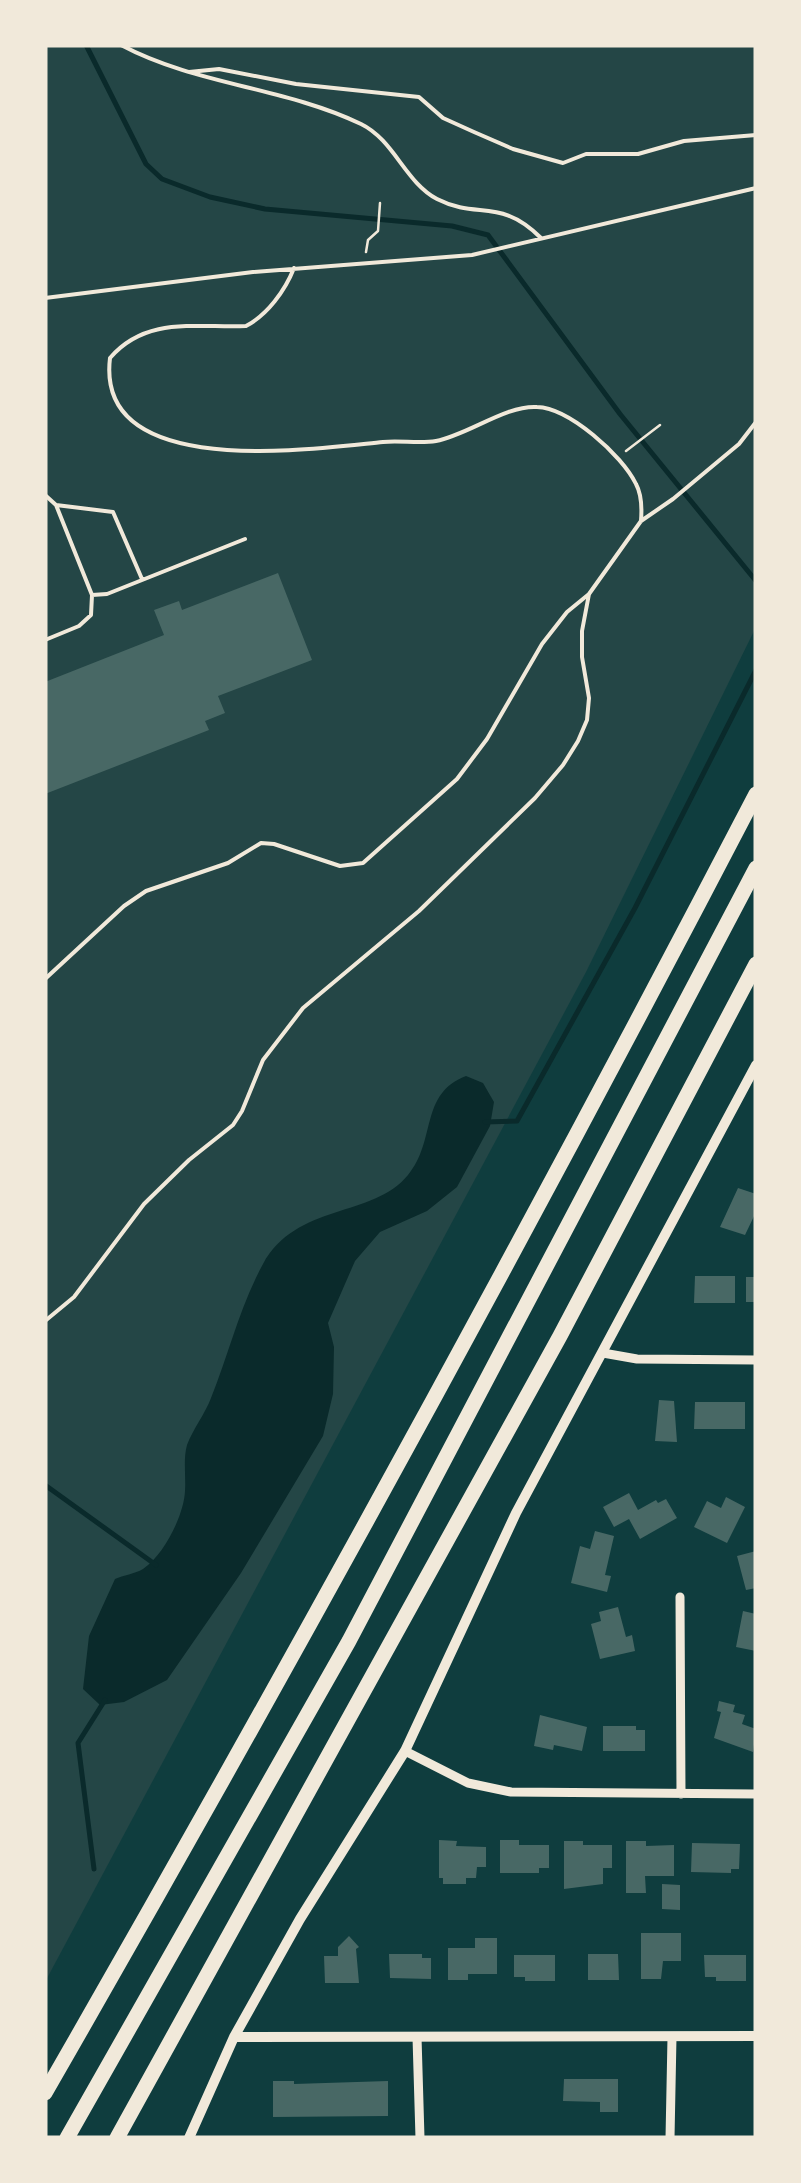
<svg xmlns="http://www.w3.org/2000/svg" width="801" height="2183" font-family="Inter,sans-serif">
<style>
.green{fill:#244646}
.water{fill:#0a2a2b}
.lines{fill:none;stroke-linecap:round;stroke-linejoin:round}
.stream{stroke:#0a2a2b;stroke-width:5}
.building{fill:#486865}
.path{stroke:#f1e9da;stroke-width:2.5}
.service{stroke:#f1e9da;stroke-width:4}
.minor{stroke:#f1e9da;stroke-width:9}
.tertiary{stroke:#f1e9da;stroke-width:10}
.motorway{stroke:#f1e9da;stroke-width:15}
</style>
<rect width="100%" height="100%" fill="#0f3d3e"/>
<!-- green -->
<path class="green" d="M45,45H756V627L586,972L45,1982Z"/>
<!-- water -->
<path class="water" d="M466,1076L483,1083L494,1102L490,1126L457,1187L427,1211L380,1232L355,1261L328,1323L334,1347L333,1394L323,1436L241,1573L167,1680L124,1702L100,1705L83,1689L89,1636L115,1579C123,1575 135,1574 143,1569C164,1555 184,1515 185,1491C186,1476 183,1459 187,1445C193,1429 205,1414 211,1398C229,1353 240,1306 263,1264C296,1203 373,1218 408,1175C437,1140 419,1094 466,1076Z"/>
<g class="lines">
<!-- stream -->
<path class="stream" d="M86,45L146,164L162,179L210,197L265,209L452,226L488,235L620,414L756,581
M485,1122L517,1121L635,908L756,670
M45,1485L156,1565
M94,1869L78,1743L105,1700"/>
</g>
<!-- building -->
<path class="building" d="M278,573L312,660L218,696L225,713L205,721L209,730L45,794V682L164,635L154,610L179,601L182,610Z
M738,1188L756,1194V1212L745,1235L720,1227Z
M695,1276H735V1303H694Z
M746,1277H756V1302H746Z
M659,1400L674,1401L677,1442L655,1441Z
M695,1402H745V1429H694Z
M629,1493L638,1510L656,1500L658,1503L666,1499L677,1518L640,1539L629,1519L614,1527L603,1507Z
M726,1497L745,1507L727,1543L694,1527L707,1501L721,1508Z
M595,1531L614,1536L605,1575L611,1576L607,1592L571,1583L580,1546L590,1549Z
M756,1551V1588L746,1590L737,1556Z
M618,1607L626,1637L632,1635L635,1651L600,1659L591,1624L601,1621L599,1612Z
M743,1611L756,1614V1651L736,1647Z
M719,1701L735,1705L733,1712L745,1715L742,1724L756,1729L753,1752L714,1738L721,1712L717,1711Z
M540,1715L587,1727L582,1751L554,1745L553,1750L534,1746Z
M603,1726H636V1730H645V1751H603Z
M439,1840L457,1841L456,1846L486,1847V1867H477L476,1878H466V1884H443V1878H439Z
M500,1840H519V1845H549V1868H539V1873H500Z
M564,1841H583V1845H612V1868H603V1884L564,1889Z
M626,1841H646V1846L674,1845V1876H645L646,1893H626Z
M692,1843L740,1844L739,1869H731V1873L691,1872Z
M662,1884L680,1885V1910L662,1909Z
M641,1933H681V1961H663L661,1979H641Z
M349,1936L359,1947L356,1949L359,1983H325L324,1956H338V1947Z
M475,1938H497V1974H468V1980H448V1948H475Z
M389,1954H422V1958H431V1979L390,1978Z
M588,1954H618L619,1980H588Z
M514,1955H555V1981H525V1977H514Z
M704,1955H746V1981H716V1977H705Z
M564,2079H618V2112H600V2102L563,2101Z
M273,2081H294V2084L388,2081V2116L273,2117Z"/>
<g class="lines">
<!-- path -->
<path class="path" d="M366,252L368,240L378,231L380,203
M626,451L660,425"/>
<!-- service -->
<path class="service" d="M61,45H78
M121,45C196,85 284,87 361,124C394,140 405,182 437,199C478,220 500,197 541,238
M189,72L219,69L296,84L419,97L443,118L474,132L513,149L563,163L586,154H638L684,141L756,135
M294,268C285,291 267,315 246,326C196,328 146,316 110,358C95,481 311,449 383,442C400,440 419,444 436,441C468,435 506,405 537,407C569,408 622,455 636,484C642,495 642,508 641,521
M45,298L253,272L472,255L756,188
M45,495L56,505L113,512L142,579
M92,595L107,594L245,539
M45,640L79,626L91,615L92,595L56,505
M45,979L124,906L146,891L228,863L261,843L274,844L340,866L363,863L457,779L487,739L542,644L567,612L589,594
M45,1321L74,1297L144,1204L189,1160L233,1125L242,1111L263,1060L303,1008L419,911L535,798L563,765L578,741L587,720L589,698L582,657V631L589,594L641,521L673,499L739,444L756,422"/>
<!-- minor -->
<path class="minor" d="M603,1353L637,1359L756,1360
M680,1597L681,1794
M405,1751L468,1783L511,1792L756,1794
M417,2037L420,2138
M670,2138L672,2037"/>
<!-- tertiary -->
<path class="tertiary" d="M234,2037L756,2036
M189,2138L234,2037L300,1919L405,1751L516,1513L756,1065"/>
<!-- motorway -->
<path class="motorway" d="M45,2093C291,1665 528,1232 756,794
M67,2138L349,1641L756,868
M117,2138L560,1336L756,964"/>
</g>
<!-- border -->
<rect width="801" height="2183" fill="none" stroke="#f1e9da" stroke-width="95"/>
</svg>
